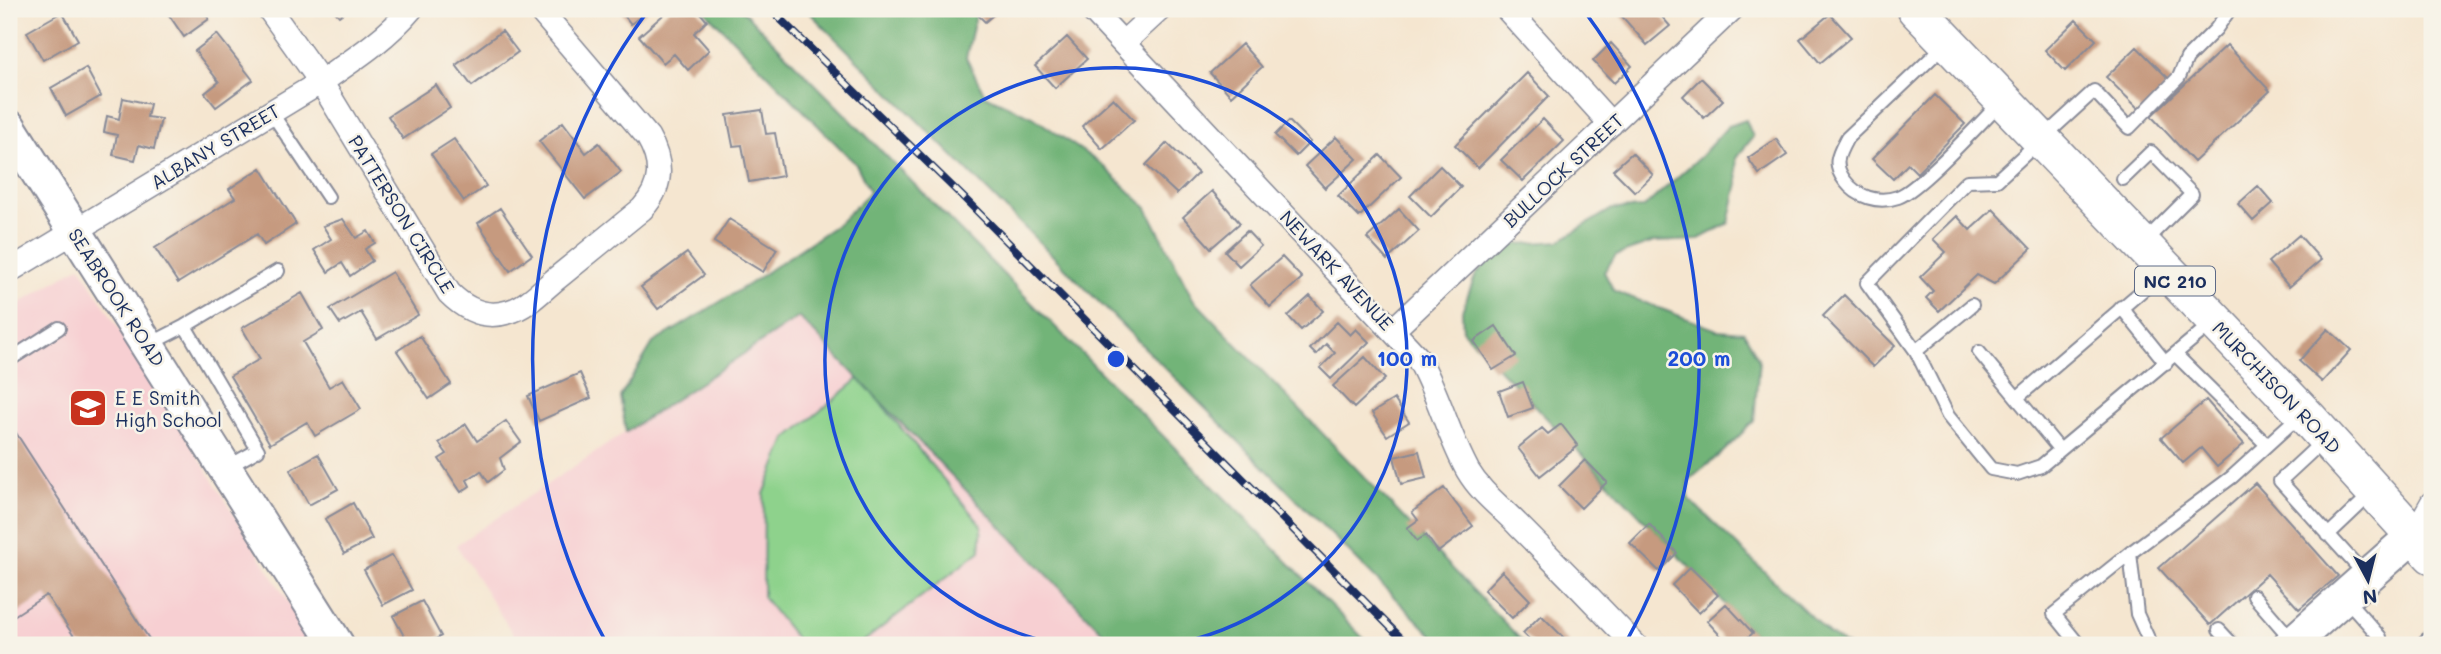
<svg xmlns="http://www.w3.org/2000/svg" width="2441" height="654" font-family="Mali,sans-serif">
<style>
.built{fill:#f7cfd2}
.green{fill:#8ed28c;stroke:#548075;stroke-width:2}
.forest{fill:#72b478;stroke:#46726b;stroke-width:2}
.building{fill:#c69a7f}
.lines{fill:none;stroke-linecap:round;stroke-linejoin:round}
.lane-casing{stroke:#888a97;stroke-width:16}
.street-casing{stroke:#888a97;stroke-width:26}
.secondary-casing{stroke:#888a97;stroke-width:37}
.primary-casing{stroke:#888a97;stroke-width:40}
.lane{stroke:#fff;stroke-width:12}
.street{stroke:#fff;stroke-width:23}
.secondary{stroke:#fff;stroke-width:33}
.primary{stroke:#fff;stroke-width:37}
.rail-casing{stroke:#1b2f5e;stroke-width:8}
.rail{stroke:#f7f3e8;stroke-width:5;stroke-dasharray:16;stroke-linecap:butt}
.ring{fill:none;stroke:#1d4ed8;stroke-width:3.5}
.labels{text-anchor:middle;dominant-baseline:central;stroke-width:5;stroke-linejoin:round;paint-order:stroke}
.shield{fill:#f7f3e8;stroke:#5d6a87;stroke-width:2}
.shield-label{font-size:18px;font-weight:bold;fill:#1b2f5e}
.street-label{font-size:19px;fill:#1b2f5e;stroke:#f7f3e8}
.poi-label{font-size:19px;fill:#1b2f5e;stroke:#f7f3e8;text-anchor:start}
.centre{fill:#1d4ed8;stroke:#f7f3e8;stroke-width:3.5}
.ring-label{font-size:21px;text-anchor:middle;font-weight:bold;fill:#1d4ed8;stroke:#f7f3e8;stroke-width:5;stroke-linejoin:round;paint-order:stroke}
</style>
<rect width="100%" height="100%" fill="#f7f3e8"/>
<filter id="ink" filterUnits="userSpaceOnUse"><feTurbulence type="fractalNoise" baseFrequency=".0143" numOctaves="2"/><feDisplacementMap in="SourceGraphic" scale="14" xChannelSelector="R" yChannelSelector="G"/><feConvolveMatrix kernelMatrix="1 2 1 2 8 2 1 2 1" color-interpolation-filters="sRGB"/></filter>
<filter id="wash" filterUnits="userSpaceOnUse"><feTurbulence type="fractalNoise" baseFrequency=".00686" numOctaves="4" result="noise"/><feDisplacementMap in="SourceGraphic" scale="28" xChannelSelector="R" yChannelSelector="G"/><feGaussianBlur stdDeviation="1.57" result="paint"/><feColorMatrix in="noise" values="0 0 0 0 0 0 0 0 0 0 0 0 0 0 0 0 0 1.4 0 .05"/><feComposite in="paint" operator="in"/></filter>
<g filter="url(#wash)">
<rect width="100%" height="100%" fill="#f5e6d0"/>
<!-- built -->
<path class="built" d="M80,266L315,645H9V310Z
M799,317L1115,645H520L456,545Z"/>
<!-- green -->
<path class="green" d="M860,378L982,526L980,551L859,645H801L763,597L764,494L786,439Z"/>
<!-- forest -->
<path class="forest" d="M703,9H741L1370,645H1115L799,317L626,432L620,397L653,343L749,284L839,223L870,192L856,164Z
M806,9H977L966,58L985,95L1033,117L1101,164L1147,208L1193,299L1526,645H1442Z
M1746,120L1753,137L1736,158L1738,183L1729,223L1697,240L1654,242L1616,255L1604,272L1614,291L1717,330L1744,332L1759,360L1754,421L1724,451L1688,481L1689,499L1830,635L1846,645H1764L1463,331L1462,311L1476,274L1505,245L1559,241L1612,209L1643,208L1701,156L1728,126Z"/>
<g id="blocks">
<!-- building -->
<path class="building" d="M9,9H24L9,18Z
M165,9H201L209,19L184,37Z
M333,9H349L339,16Z
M619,9H649L631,24Z
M670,9H697L707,21L694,33L709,50L688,70L674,54L663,63L639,36Z
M972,9H1000L985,22Z
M1624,9H1655L1670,26L1647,45L1619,13Z
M62,12L78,40L43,60L27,32Z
M1830,14L1851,37L1820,63L1800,39Z
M2076,20L2096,40L2065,71L2045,50Z
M502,31L518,52L472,86L456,65Z
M217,34L253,80L216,107L205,93L219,82L195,51Z
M1067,37L1087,59L1055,88L1035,66Z
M1611,43L1632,66L1614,83L1593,61Z
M1242,44L1262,67L1231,96L1210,73Z
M2227,45L2270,91L2194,162L2151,116Z
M2137,47L2172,82L2142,112L2106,77Z
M86,68L101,96L66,116L51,88Z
M1527,73L1549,96L1478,168L1455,145Z
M1701,78L1723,100L1704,118L1683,96Z
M436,85L450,108L403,139L388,116Z
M1935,95L1965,124L1917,173L1908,164L1893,179L1872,159Z
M123,98L150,104L147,117L161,119L154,149L139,145L135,160L113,155L117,135L104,132L107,116L119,119Z
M1113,98L1134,120L1102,149L1082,126Z
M762,110L766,134L775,133L783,176L749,182L742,145L733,146L727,115Z
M1543,119L1564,141L1523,181L1501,160Z
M1289,121L1310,142L1296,156L1275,135Z
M563,122L586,153L599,143L621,172L585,199L539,141Z
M1336,137L1357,159L1325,188L1305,166Z
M454,139L486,186L464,201L431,154Z
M1776,139L1787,155L1759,174L1748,158Z
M1167,143L1198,173L1177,194L1146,165Z
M1632,153L1653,175L1635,192L1613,170Z
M1380,155L1401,177L1359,217L1338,196Z
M1440,166L1461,187L1431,217L1410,196Z
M261,168L296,224L264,245L257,234L178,283L155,248L235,198L229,189Z
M2258,186L2273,203L2253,221L2238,204Z
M1212,191L1240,223L1211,248L1183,217Z
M500,208L532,255L510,271L478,223Z
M1399,209L1419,231L1387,260L1367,238Z
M1993,209L2031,249L1994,284L1977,275L1939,311L1926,298L1933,291L1920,277L1946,252L1933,239L1957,216L1970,230Z
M343,219L356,238L368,231L375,243L365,249L372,261L350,276L342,263L328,272L314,250L331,239L323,226Z
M729,219L777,249L763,272L714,242Z
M1247,231L1261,246L1239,266L1225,251Z
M2299,235L2321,260L2289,287L2268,262Z
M687,253L704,275L658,309L641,287Z
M1282,257L1302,278L1270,307L1250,285Z
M392,272L418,315L377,339L361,312L340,324L330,309Z
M302,293L323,330L303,342L329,387L343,379L361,409L315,436L307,422L270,444L230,376L260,359L242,328Z
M1844,295L1895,346L1873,367L1823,316Z
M1310,296L1323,311L1301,330L1288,316Z
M1337,322L1350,335L1356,329L1369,342L1331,379L1320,368L1335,353L1326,344L1316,355L1310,349Z
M1496,326L1516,356L1493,370L1474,341Z
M2328,329L2351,350L2322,382L2299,361Z
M420,336L451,384L429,399L397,351Z
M1365,357L1385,379L1354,408L1333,386Z
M580,373L591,398L539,421L528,396Z
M1523,382L1533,408L1508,417L1499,391Z
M1394,399L1409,422L1387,436L1372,413Z
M2206,400L2244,444L2217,467L2201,448L2183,463L2161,438Z
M506,421L521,442L500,458L504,470L488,482L481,471L467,480L470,486L461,492L439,459L447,454L439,443L466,424L477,441Z
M9,422L153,645H80L46,595L9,619Z
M1561,424L1578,446L1540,476L1518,448L1542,428L1548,434Z
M1419,451L1426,478L1401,484L1394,457Z
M318,454L338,489L309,505L290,470Z
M1585,460L1607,482L1581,508L1559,486Z
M2255,483L2338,576L2299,609L2267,574L2210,625L2159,568Z
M1444,488L1473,526L1438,552L1426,535L1417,541L1407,528L1418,520L1412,512Z
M353,503L372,539L344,554L325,519Z
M1649,524L1677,553L1659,571L1630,543Z
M392,555L412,590L383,605L364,570Z
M1690,567L1718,595L1699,613L1672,585Z
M1502,571L1530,600L1512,618L1484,590Z
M422,601L441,636L425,645H409L393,616Z
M1726,604L1753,633L1739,645H1729L1707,621Z
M1541,615L1569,643L1567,645H1535L1523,633Z"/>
</g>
</g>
<g filter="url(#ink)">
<use href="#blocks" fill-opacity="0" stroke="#888a97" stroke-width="2"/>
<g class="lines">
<defs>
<path id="lane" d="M1947,43L1847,138C1838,155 1832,164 1845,181C1857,197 1878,204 1898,197C1919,190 1981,122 2000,103
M271,112L328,197
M2123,179L2151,152L2192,194L2143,243
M1972,305L1916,351L1867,283L1967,181L1997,180L2094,91L2129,128L2179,77L2187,58L2216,29L2230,9
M2121,307L2166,363
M148,345L185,326
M1916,351L1948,416L1991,469L2017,474L2041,466L2211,324
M1979,352L2060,450
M2176,355L2267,445
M9,360L59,328
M2018,397L2165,271
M2323,441L2280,481L2367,577
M226,468L258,450L185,326L278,271
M2328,535L2371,494
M2130,553L2137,614L2151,645
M2254,596L2293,641
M2346,599L2380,637L2378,645
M2219,630L2233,645
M2079,645L2054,614L2130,553L2232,477L2300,415
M2421,645L2432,635"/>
<path id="street" d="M269,9L321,82L449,293C465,309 485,319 508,312C527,307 542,290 557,278C585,255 614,232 642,209C663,186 663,163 648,137L539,9
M1091,9L1418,358C1439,395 1448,435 1468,471C1481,493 1501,507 1519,526C1558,565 1597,605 1635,645
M1507,9L1611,124
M1123,43L1160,9
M9,271L321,82C353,60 386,39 411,9
M1393,330L1732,9
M2414,535L2432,503"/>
<path id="secondary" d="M9,127L337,645
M2290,645L2414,535"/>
<path id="primary" d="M1916,9L2307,417L2432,555"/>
</defs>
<!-- lane casing -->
<use href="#lane" class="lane-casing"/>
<!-- street casing -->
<use href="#street" class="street-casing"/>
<!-- secondary casing -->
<use href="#secondary" class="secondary-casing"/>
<!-- primary casing -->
<use href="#primary" class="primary-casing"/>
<!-- lane -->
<use href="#lane" class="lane"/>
<!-- street -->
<use href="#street" class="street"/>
<!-- secondary -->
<use href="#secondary" class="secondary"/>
<!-- primary -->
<use href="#primary" class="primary"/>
<defs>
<path id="rail" d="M770,9L964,198L1408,645"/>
</defs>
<!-- rail casing -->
<use href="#rail" class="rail-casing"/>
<!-- rail -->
<use href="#rail" class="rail"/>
</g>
</g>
<!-- distance rings -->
<g class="ring">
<path d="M1063 645A291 291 0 1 1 1169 645"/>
<path d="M606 642A583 583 0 0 1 647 12M1585 12A583 583 0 0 1 1626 642"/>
</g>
<!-- icons -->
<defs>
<symbol id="school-square" viewBox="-11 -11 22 22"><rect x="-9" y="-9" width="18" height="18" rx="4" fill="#c8321e" stroke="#f7f3e8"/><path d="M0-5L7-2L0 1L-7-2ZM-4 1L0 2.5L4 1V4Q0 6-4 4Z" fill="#fff"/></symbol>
</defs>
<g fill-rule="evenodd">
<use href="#school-square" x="66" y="386" width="44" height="44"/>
</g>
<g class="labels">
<!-- shield labels -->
<rect class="shield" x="2135" y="266.5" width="80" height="29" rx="5"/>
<g class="shield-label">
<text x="2175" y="281">NC 210</text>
</g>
<!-- street labels -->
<g class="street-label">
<text transform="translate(215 146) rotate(-31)">ALBANY STREET</text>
<text transform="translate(1563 170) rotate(-43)">BULLOCK STREET</text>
<text transform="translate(402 214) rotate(58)">PATTERSON CIRCLE</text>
<text transform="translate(1337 270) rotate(47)">NEWARK AVENUE</text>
<text transform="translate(117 297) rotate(57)">SEABROOK ROAD</text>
<text transform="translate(2277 387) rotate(46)">MURCHISON ROAD</text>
</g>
<!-- poi labels -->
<g class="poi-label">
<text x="115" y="397">E E Smith<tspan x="115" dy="22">High School</tspan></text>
</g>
</g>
<circle cx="1116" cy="359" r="10" class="centre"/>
<g class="ring-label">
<text x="1407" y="366">100 m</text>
<text x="1699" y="366">200 m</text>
</g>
<!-- margin -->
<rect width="2441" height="654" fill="none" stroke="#f7f3e8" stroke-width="35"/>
<!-- north arrow -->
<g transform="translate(2368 580) rotate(173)" stroke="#f7f3e8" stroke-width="5" paint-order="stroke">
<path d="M0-5L12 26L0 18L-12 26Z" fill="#1b2f5e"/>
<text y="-10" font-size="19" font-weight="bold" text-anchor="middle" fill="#1b2f5e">N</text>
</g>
</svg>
